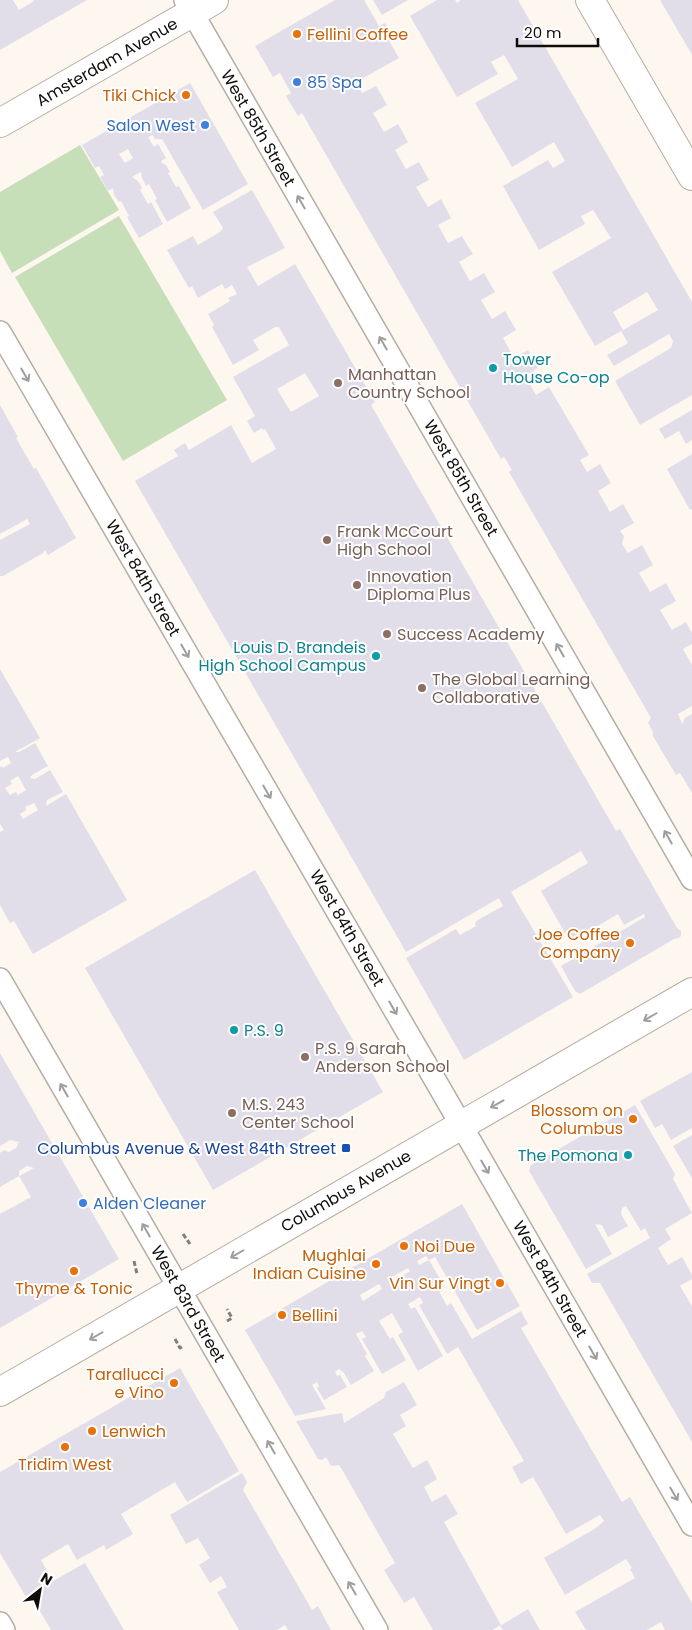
<svg xmlns="http://www.w3.org/2000/svg" width="692" height="1630" font-family="Poppins,sans-serif">
<style>
.green{fill:#c6dfb8}
.building{fill:#e1deea;fill-rule:evenodd}
.lines{fill:none;stroke-linecap:round;stroke-linejoin:round}
.minor-casing{stroke:#b5ada3;stroke-width:24}
.secondary-casing{stroke:#b5ada3;stroke-width:30}
.primary-casing{stroke:#b5ada3;stroke-width:30}
.path{stroke:#827d78;stroke-width:3;stroke-dasharray:5 2.5;stroke-linecap:butt}
.minor{stroke:#fff;stroke-width:21}
.secondary{stroke:#fff;stroke-width:28}
.primary{stroke:#fff;stroke-width:28}
.oneway{stroke:#9f9e9d}
.food-dot{fill:#e8710a;stroke:#fff;stroke-width:2}
.shop-dot{fill:#3f7fe0;stroke:#fff;stroke-width:2}
.culture-dot{fill:#0f9aa8;stroke:#fff;stroke-width:2}
.education-dot{fill:#8d6e63;stroke:#fff;stroke-width:2}
.transit-dot{fill:#1a4fb4;stroke:#fff;stroke-width:2}
.labels{text-anchor:middle;dominant-baseline:central;stroke-width:4;stroke-linejoin:round;paint-order:stroke}
.food-label{font-size:16px;fill:#c56008;stroke:#fff;text-anchor:end}
.street-label{font-size:16px;fill:#0f0c09;stroke:#fff}
.shop-label{font-size:16px;fill:#366cbe;stroke:#fff;text-anchor:start}
.culture-label{font-size:16px;fill:#0d838f;stroke:#fff;text-anchor:start}
.education-label{font-size:16px;fill:#785e54;stroke:#fff;text-anchor:start}
.transit-label{font-size:16px;fill:#164399;stroke:#fff;text-anchor:end}
</style>
<rect width="100%" height="100%" fill="#fef7ef"/>
<!-- green -->
<path class="green" d="M80,145L119,210L12,273L0,251V192Z
M119,216L227,400L123,461L15,277Z"/>
<!-- building -->
<path class="building" d="M0,0H13L19,10L34,1L33,0H87L0,50Z
M335,0H364L379,26L385,23L392,35L387,37L399,58L356,82L362,93L376,86L381,94L387,105L373,113L384,132L398,124L408,142L395,150L406,169L419,162L429,180L416,187L428,207L441,199L451,218L438,225L448,243L462,236L467,245L473,254L459,262L470,281L484,273L495,292L481,300L492,319L505,311L516,330L503,338L514,358L528,350L538,368L525,376L536,395L549,387L589,455L580,460L587,472L600,464L605,473L611,483L598,491L610,512L623,504L634,523L620,531L624,536L622,544L628,553L642,545L653,565L639,573L650,592L666,583L676,601L660,610L672,630L686,622L692,633V644L683,649L692,665V706L678,714L682,724L685,718L692,714V793L680,773L676,775L653,736V732L648,723L651,718L509,472L512,470L504,457L501,459L302,113L298,116L286,96L291,93L280,73L273,77L255,46Z
M373,0H408L382,15Z
M437,0H455L457,3L461,0H518L692,302V395L640,425L615,381L671,348L673,341L669,334L614,366L607,355L628,343L621,331L595,346L552,272L611,238L593,210L581,216L585,224L539,250L503,186L548,160L553,168L565,161L554,142L512,167L475,103L518,79L504,55L491,62L498,74L457,97L410,16ZM647,292L658,310L623,330L613,312Z
M660,0H692V55Z
M190,83L248,184L203,210L162,139H155L153,135L148,137L154,147L158,144L166,158L161,161L162,163L166,165L170,172L168,173L176,187L179,186L191,208L167,222L155,200L157,199L149,184L146,186L142,178L141,172L137,174L132,177L138,181L142,188L140,190L148,204L151,202L163,224L139,238L127,217L129,216L121,201L119,202L114,195L113,188L108,191L100,177L104,175L99,166L95,168L82,145ZM128,149L133,158L125,163L119,154Z
M252,190L285,248L247,267L258,286L295,264L375,402L371,405L616,831L620,829L677,928L681,931V936L679,938L674,939L580,994L575,991L561,966L645,917L644,914L624,925L618,914L570,942L541,891L588,863L581,851L511,892L573,997L464,1060L406,958L456,929L460,935L476,926L475,924L476,921L503,906L499,898L406,952L135,481L178,456L174,450L185,443L189,450L231,425L252,463L276,449L265,429L263,430L262,428L254,433L247,421L255,416L233,377L289,345L279,327H275L253,340L259,350L233,365L212,327L214,325L208,314L230,301L228,298L237,294L232,285L225,289L222,284L198,298L192,286L189,288L167,250L193,236L198,245L220,232L223,228L213,212ZM305,373L319,396L291,412L277,389Z
M0,405L18,437L16,438L34,469L36,468L76,538L48,555L45,550L43,553L3,576H0V540L30,524L27,519L0,534Z
M692,410V440L686,444L679,431L665,439L659,429Z
M692,454V509L690,510L667,469Z
M0,669L40,738L15,752H19L35,743L48,766L32,775L30,778L35,779L50,770L63,792L47,800L46,806L66,794L127,900L33,954L14,921L10,923L0,905V832L4,830L0,824V767L2,766L3,768L11,763L8,757L0,761ZM18,776L26,790L18,795L16,792L10,795L5,788L12,784L10,781ZM34,803L38,810L23,819L20,814L26,810L25,807Z
M255,870L383,1092L213,1190L85,968Z
M0,1053L119,1259L0,1328V1214L31,1197L19,1176L0,1187V1153L4,1150L9,1152L16,1148L19,1142L10,1140L0,1146ZM27,1166L34,1168L19,1176V1171Z
M692,1072V1128L671,1140L662,1124L655,1128L640,1101Z
M635,1105L675,1174L673,1179L692,1213L665,1229L671,1239L658,1248L668,1265L682,1257L692,1275V1279L680,1286L692,1306V1442L604,1290L600,1283H592L587,1274L650,1238L645,1228L641,1231L626,1206L622,1208L621,1214L628,1226L608,1237L602,1225L595,1224L612,1254L586,1269L529,1171L531,1165Z
M692,1135V1178L673,1146Z
M462,1204L520,1306L477,1330L435,1257L429,1260L443,1284L437,1287L447,1306L451,1303L472,1339L521,1311L528,1324L521,1328L622,1502L630,1497L692,1603V1630H665L661,1622L647,1630H586L575,1612L635,1578L630,1569L632,1568L626,1559L565,1595L544,1558L596,1528L604,1521L600,1515L566,1534L533,1477L521,1484L512,1467L524,1461L458,1347L447,1354L419,1305L423,1303L420,1297L408,1304L411,1309L415,1307L443,1356L418,1371L398,1335L403,1332L392,1313L379,1321L390,1339L393,1337L406,1360L382,1374L362,1339L366,1337L362,1331L356,1334L367,1354L365,1356L374,1371L351,1385L344,1373L339,1369L335,1372L337,1376L340,1375L347,1387L324,1400L317,1388L319,1386L317,1382L312,1385L326,1409L295,1416L245,1330ZM426,1256L429,1260L419,1265L417,1261ZM408,1268L410,1271L392,1282L390,1278ZM379,1284L382,1289L363,1301L360,1295Z
M180,1368L239,1471L187,1502L175,1482L121,1514L133,1534L106,1550L104,1545L77,1560L68,1544L41,1560L53,1581L85,1563L124,1630H51L30,1594L26,1597L0,1553V1472Z
M404,1382L417,1405L400,1415L406,1426L393,1434L413,1468L427,1460L432,1469L437,1479L424,1487L432,1502L446,1494L458,1514L444,1522L501,1625L492,1630H433L414,1597L404,1603L384,1570L395,1563L344,1473L339,1465L331,1466L326,1457L322,1460L318,1459L296,1421L342,1413L344,1423L384,1398L386,1392Z
M242,1473L247,1482L243,1490L247,1497L312,1610L318,1606L331,1630H288L285,1625L277,1630H239L217,1592L227,1587L221,1576L210,1583L199,1565L210,1558L198,1538L186,1544L181,1535L170,1515Z
M528,1609L540,1630H503L500,1626Z"/>
<g class="lines">
<defs>
<path id="minor" d="M185,0L692,879
M0,332L438,1085L692,1525
M0,979L377,1630
M0,1623L4,1630"/>
<path id="secondary" d="M590,0L692,176"/>
<path id="primary" d="M0,123L214,0
M0,1392L692,992"/>
</defs>
<!-- minor casing -->
<use href="#minor" class="minor-casing"/>
<!-- secondary casing -->
<use href="#secondary" class="secondary-casing"/>
<!-- primary casing -->
<use href="#primary" class="primary-casing"/>
<!-- path -->
<path class="path" d="M183,1234L190,1244
M134,1261L137,1274
M227,1321L232,1318L227,1309
M175,1339L180,1348L184,1346"/>
<!-- minor -->
<use href="#minor" class="minor"/>
<!-- secondary -->
<use href="#secondary" class="secondary"/>
<!-- primary -->
<use href="#primary" class="primary"/>
</g>
<!-- one-way arrows -->
<defs><path id="oneway-shaft" d="M-6 0H5M1.5-3L5.5 0L1.5 3" fill="none" stroke-width="1.6" stroke-linecap="round" stroke-linejoin="round" transform="scale(1.25)"/></defs>
<g class="oneway">
<use href="#oneway-shaft" transform="translate(301 202) rotate(-120)"/>
<use href="#oneway-shaft" transform="translate(383 343) rotate(-120)"/>
<use href="#oneway-shaft" transform="translate(25 375) rotate(60)"/>
<use href="#oneway-shaft" transform="translate(560 650) rotate(-120)"/>
<use href="#oneway-shaft" transform="translate(185 651) rotate(60)"/>
<use href="#oneway-shaft" transform="translate(267 792) rotate(60)"/>
<use href="#oneway-shaft" transform="translate(668 837) rotate(-120)"/>
<use href="#oneway-shaft" transform="translate(393 1008) rotate(60)"/>
<use href="#oneway-shaft" transform="translate(650 1017) rotate(150)"/>
<use href="#oneway-shaft" transform="translate(64 1090) rotate(-120)"/>
<use href="#oneway-shaft" transform="translate(497 1104) rotate(151)"/>
<use href="#oneway-shaft" transform="translate(485 1167) rotate(60)"/>
<use href="#oneway-shaft" transform="translate(146 1230) rotate(-120)"/>
<use href="#oneway-shaft" transform="translate(237 1254) rotate(150)"/>
<use href="#oneway-shaft" transform="translate(96 1336) rotate(150)"/>
<use href="#oneway-shaft" transform="translate(593 1353) rotate(60)"/>
<use href="#oneway-shaft" transform="translate(271 1447) rotate(-120)"/>
<use href="#oneway-shaft" transform="translate(674 1494) rotate(60)"/>
<use href="#oneway-shaft" transform="translate(352 1588) rotate(-120)"/>
</g>
<!-- markers -->
<g class="food-dot">
<circle cx="297" cy="34" r="5"/>
<circle cx="186" cy="95" r="5"/>
<circle cx="630" cy="943" r="5"/>
<circle cx="633" cy="1119" r="5"/>
<circle cx="404" cy="1246" r="5"/>
<circle cx="376" cy="1264" r="5"/>
<circle cx="74" cy="1271" r="5"/>
<circle cx="500" cy="1283" r="5"/>
<circle cx="282" cy="1315" r="5"/>
<circle cx="174" cy="1383" r="5"/>
<circle cx="92" cy="1431" r="5"/>
<circle cx="65" cy="1447" r="5"/>
</g>
<g class="shop-dot">
<circle cx="297" cy="82" r="5"/>
<circle cx="205" cy="125" r="5"/>
<circle cx="83" cy="1203" r="5"/>
</g>
<g class="culture-dot">
<circle cx="493" cy="368" r="5"/>
<circle cx="376" cy="656" r="5"/>
<circle cx="234" cy="1030" r="5"/>
<circle cx="628" cy="1155" r="5"/>
</g>
<g class="education-dot">
<circle cx="338" cy="383" r="5"/>
<circle cx="327" cy="540" r="5"/>
<circle cx="357" cy="585" r="5"/>
<circle cx="387" cy="634" r="5"/>
<circle cx="422" cy="688" r="5"/>
<circle cx="305" cy="1057" r="5"/>
<circle cx="232" cy="1113" r="5"/>
</g>
<rect class="transit-dot" x="341" y="1143" width="10" height="10" rx="2.5"/>
<g class="labels">
<!-- food labels -->
<g class="food-label">
<text x="307" y="34" text-anchor="start">Fellini Coffee</text>
<text x="176" y="95">Tiki Chick</text>
<text x="620" y="934">Joe Coffee<tspan x="620" dy="18">Company</tspan></text>
<text x="623" y="1110">Blossom on<tspan x="623" dy="18">Columbus</tspan></text>
<text x="414" y="1246" text-anchor="start">Noi Due</text>
<text x="366" y="1255">Mughlai<tspan x="366" dy="18">Indian Cuisine</tspan></text>
<text x="490" y="1283">Vin Sur Vingt</text>
<text x="74" y="1288" text-anchor="middle">Thyme &amp; Tonic</text>
<text x="292" y="1315" text-anchor="start">Bellini</text>
<text x="164" y="1374">Tarallucci<tspan x="164" dy="18">e Vino</tspan></text>
<text x="102" y="1431" text-anchor="start">Lenwich</text>
<text x="65" y="1464" text-anchor="middle">Tridim West</text>
</g>
<!-- street labels -->
<g class="street-label">
<text transform="translate(107 62) rotate(-30)">Amsterdam Avenue</text>
<text transform="translate(258 128) rotate(60)">West 85th Street</text>
<text transform="translate(461 478) rotate(60)">West 85th Street</text>
<text transform="translate(143 578) rotate(60)">West 84th Street</text>
<text transform="translate(347 928) rotate(60)">West 84th Street</text>
<text transform="translate(346 1191) rotate(-30)">Columbus Avenue</text>
<text transform="translate(550 1279) rotate(60)">West 84th Street</text>
<text transform="translate(188 1304) rotate(60)">West 83rd Street</text>
</g>
<!-- shop labels -->
<g class="shop-label">
<text x="307" y="82">85 Spa</text>
<text x="195" y="125" text-anchor="end">Salon West</text>
<text x="93" y="1203">Alden Cleaner</text>
</g>
<!-- culture labels -->
<g class="culture-label">
<text x="503" y="359">Tower<tspan x="503" dy="18">House Co-op</tspan></text>
<text x="366" y="647" text-anchor="end">Louis D. Brandeis<tspan x="366" dy="18">High School Campus</tspan></text>
<text x="244" y="1030">P.S. 9</text>
<text x="618" y="1155" text-anchor="end">The Pomona</text>
</g>
<!-- education labels -->
<g class="education-label">
<text x="348" y="374">Manhattan<tspan x="348" dy="18">Country School</tspan></text>
<text x="337" y="531">Frank McCourt<tspan x="337" dy="18">High School</tspan></text>
<text x="367" y="576">Innovation<tspan x="367" dy="18">Diploma Plus</tspan></text>
<text x="397" y="634">Success Academy</text>
<text x="432" y="679">The Global Learning<tspan x="432" dy="18">Collaborative</tspan></text>
<text x="315" y="1048">P.S. 9 Sarah<tspan x="315" dy="18">Anderson School</tspan></text>
<text x="242" y="1104">M.S. 243<tspan x="242" dy="18">Center School</tspan></text>
</g>
<!-- transit labels -->
<g class="transit-label">
<text x="336" y="1148">Columbus Avenue &amp; West 84th Street</text>
</g>
</g>
<!-- north arrow -->
<g transform="translate(40 1590) rotate(31)" stroke="#ffffff" stroke-width="4" paint-order="stroke">
<path d="M0-4L9 19L0 12L-9 19Z" fill="#0f0c09"/>
<text y="-8" font-size="14" font-weight="bold" text-anchor="middle" fill="#0f0c09">N</text>
</g>
<!-- scale -->
<path d="M517 38v8h81v-8" fill="none" stroke="#0f0c09" stroke-width="2.5"/>
<text x="524" y="38" font-size="15" fill="#0f0c09" stroke="#ffffff" stroke-width="4" paint-order="stroke">20 m</text>
</svg>
